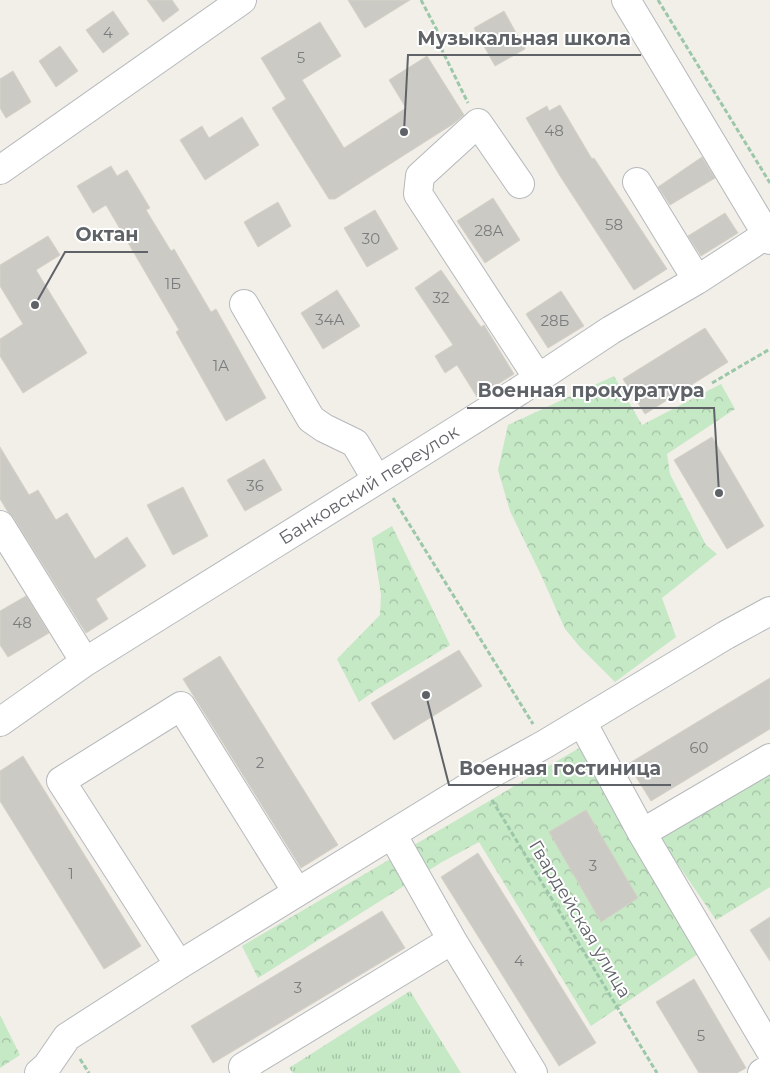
<svg xmlns="http://www.w3.org/2000/svg" width="770" height="1073" font-family="Montserrat,sans-serif">
<style>
.forest{fill:url(#forest-crowns)}
.park{fill:url(#park-tufts)}
.building{fill:#cccac5;stroke:#d6d1c6}
.lines{fill:none;stroke-linecap:round;stroke-linejoin:round}
.minor-casing{stroke:#b5b8bc;stroke-width:30}
.path{stroke:#9cc7a9;stroke-width:3;stroke-dasharray:5 2.5;stroke-linecap:butt}
.minor{stroke:#fff;stroke-width:28}
.labels{text-anchor:middle;dominant-baseline:central;stroke-width:4;stroke-linejoin:round;paint-order:stroke}
.number-label{font-size:15px;fill:#7a7d7f}
.street-label{font-size:18px;fill:#5f6368;stroke:#fff}
.leader{fill:none;stroke:#5f6368;stroke-width:2}
.callout-dot{fill:#5f6368;stroke:#fff;stroke-width:2}
.callout-label{font-size:19px;text-anchor:middle;font-weight:bold;fill:#5f6368;stroke:#fff;stroke-width:4;stroke-linejoin:round;paint-order:stroke}
</style>
<defs>
<pattern id="forest-crowns" width="20" height="18" patternUnits="userSpaceOnUse" patternTransform="scale(1.25)"><rect width="20" height="18" fill="#c5e8c5"/><path d="M2 6a3 3 0 1 1 6 0M12 15a3 3 0 1 1 6 0" fill="none" stroke="#a3c0a4"/></pattern>
<pattern id="park-tufts" width="24" height="20" patternUnits="userSpaceOnUse" patternTransform="scale(1.25)"><rect width="24" height="20" fill="#c5e8c5"/><path d="M3 7l-1-3M5 7V3M7 7l1-3M15 17l-1-3M17 17v-4M19 17l1-3" fill="none" stroke="#a3c0a4"/></pattern>
</defs>
<rect width="100%" height="100%" fill="#f1efe8"/>
<!-- forest -->
<path class="forest" d="M614,376L642,425L721,384L735,409L667,454L670,474L706,545L717,554L662,598L676,637L615,682L580,647L565,629L541,575L510,511L498,470L508,425Z
M392,526L450,645L376,690L359,702L337,659L380,615L381,595L372,538Z
M586,744L698,954L591,1026L479,842L442,862L258,978L242,946Z
M770,769V887L716,920L660,838Z
M0,1015L20,1055L0,1068Z"/>
<!-- park -->
<path class="park" d="M410,991L461,1073H293L289,1068Z"/>
<!-- building -->
<path class="building" d="M147,0H172L179,10L163,22Z
M348,0H410L365,28Z
M113,11L129,34L103,53L86,30Z
M504,11L525,49L495,66L474,28Z
M320,22L341,56L302,80L344,148L406,108L389,80L427,56L464,115L453,124L335,199H329L272,108L286,99L261,58Z
M60,46L78,71L56,87L39,61Z
M13,71L31,102L6,118L0,108V79Z
M560,105L592,159L594,158L667,269L634,290L560,176L526,118L547,106L549,111Z
M242,117L259,145L205,180L180,140L202,126L209,138Z
M702,157L715,178L670,205L658,187Z
M111,166L117,176L127,170L150,208L146,210L171,251L174,249L211,312L216,309L266,398L226,421L176,332L179,330L106,205L93,213L77,186Z
M493,198L520,240L485,263L457,221Z
M278,202L291,226L258,247L244,222Z
M375,210L398,249L367,267L344,228Z
M725,213L738,233L701,256L688,236Z
M48,236L60,255L36,270L87,353L23,393L0,356V339L23,324L0,286V265Z
M441,270L481,327L484,325L514,374L477,397L457,365L445,373L435,356L453,345L415,288Z
M337,290L360,326L323,349L301,313Z
M561,291L584,326L548,348L526,314Z
M705,328L728,362L645,414L623,379Z
M712,437L764,526L727,549L674,460Z
M0,447L29,495L38,490L56,520L67,513L95,559L127,537L146,566L96,599L108,619L86,633L13,517L8,512L0,499Z
M264,459L282,490L245,511L227,480Z
M183,487L208,536L173,555L147,505Z
M26,596L49,633L8,657L0,645V611Z
M459,650L482,686L394,740L371,703Z
M220,656L338,845L301,868L183,679Z
M770,678V729L651,801L628,764Z
M23,756L141,946L104,969L0,801V771Z
M586,810L638,898L601,922L549,832Z
M478,853L596,1043L559,1066L441,877Z
M382,911L405,948L213,1063L191,1026Z
M770,917V961L750,930Z
M694,979L746,1068L737,1073H699L656,1002Z"/>
<g class="lines">
<defs>
<path id="minor" d="M626,0L770,240
M0,170L242,0
M637,182L697,280
M520,184L478,123L420,176L418,194L538,378
M244,304L311,419L324,428L355,443L377,480
M0,525L85,662
M0,722L85,662L422,452L519,391L611,330L697,280L766,235
M582,722L642,833L770,1050
M642,833L770,758
M392,834L452,940L533,1073
M179,965L61,781L181,706L297,892
M39,1073L47,1066L67,1037L179,965L480,780L545,744L726,635L770,611
M247,1073L243,1067L452,940
M762,1073L770,1068"/>
</defs>
<!-- minor casing -->
<use href="#minor" class="minor-casing"/>
<!-- path -->
<path class="path" d="M421,0L440,36L442,50L468,103
M658,0L770,183
M712,383L770,349
M393,498L533,724
M492,800L657,1073
M80,1059L89,1073"/>
<!-- minor -->
<use href="#minor" class="minor"/>
</g>
<g class="labels">
<!-- number labels -->
<g class="number-label">
<text x="108" y="32">4</text>
<text x="301" y="57">5</text>
<text x="554" y="130">48</text>
<text x="614" y="224">58</text>
<text x="489" y="230">28А</text>
<text x="371" y="238">30</text>
<text x="173" y="283">1Б</text>
<text x="441" y="297">32</text>
<text x="330" y="319">34А</text>
<text x="555" y="320">28Б</text>
<text x="221" y="365">1А</text>
<text x="255" y="485">36</text>
<text x="22" y="622">48</text>
<text x="699" y="747">60</text>
<text x="260" y="762">2</text>
<text x="593" y="865">3</text>
<text x="71" y="873">1</text>
<text x="519" y="960">4</text>
<text x="298" y="987">3</text>
<text x="701" y="1035">5</text>
</g>
<!-- street labels -->
<g class="street-label">
<text transform="translate(369 485) rotate(-32)">Банковский переулок</text>
<text transform="translate(580 919) rotate(59)">Гвардейская улица</text>
</g>
</g>
<!-- callouts -->
<path class="leader" d="M404 132L408 55H641M35 305L65 252H148M719 493L714 408H467M426 695L449 785H671"/>
<g class="callout-dot">
<circle cx="404" cy="132" r="5"/>
<circle cx="35" cy="305" r="5"/>
<circle cx="719" cy="493" r="5"/>
<circle cx="426" cy="695" r="5"/>
</g>
<g class="callout-label">
<text x="524" y="45">Музыкальная школа</text>
<text x="107" y="241">Октан</text>
<text x="591" y="397">Военная прокуратура</text>
<text x="560" y="775">Военная гостиница</text>
</g>
</svg>
